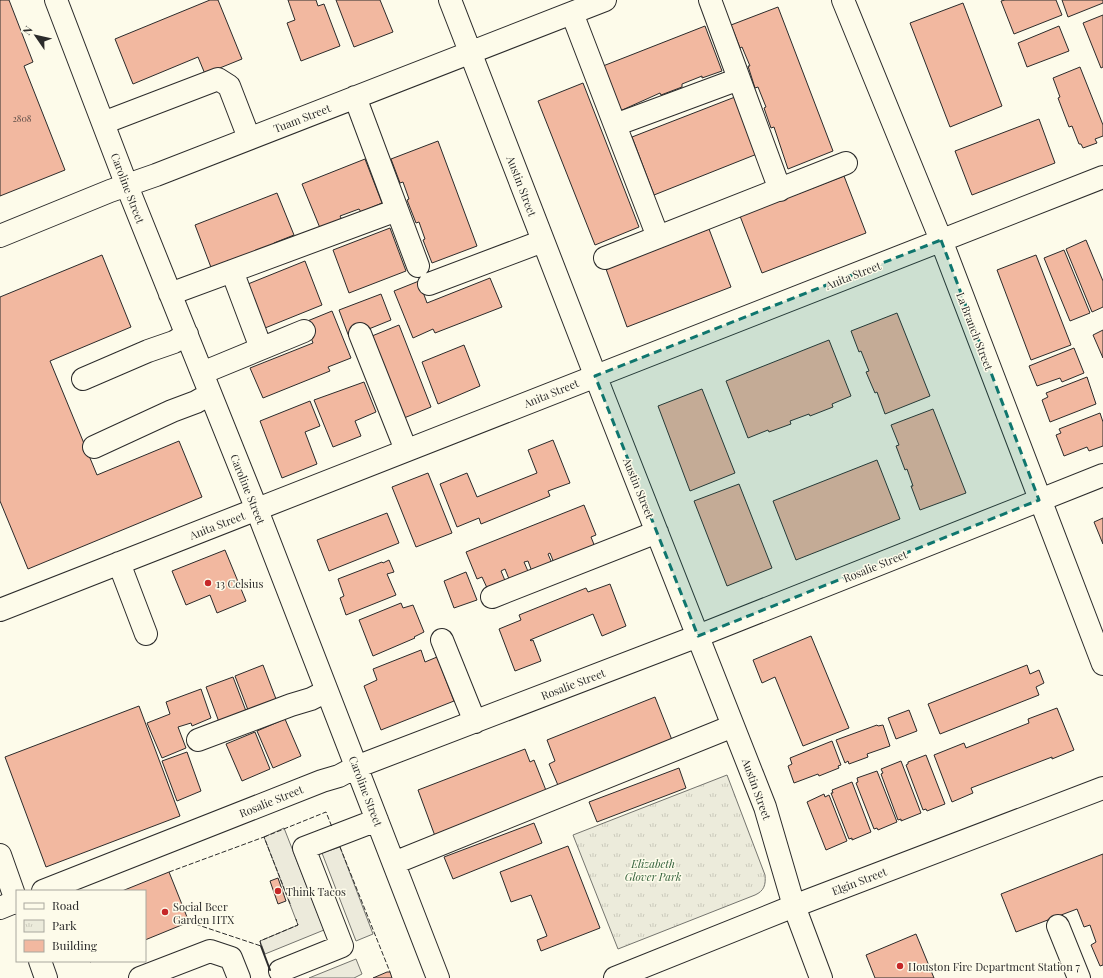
<svg xmlns="http://www.w3.org/2000/svg" width="1103" height="978" font-family="'Playfair Display',serif">
<style>
.park{fill:url(#park-tufts);stroke:#74746e}
.parking{fill:#eceadb;stroke:#74746e}
.building{fill:#f2b8a0;stroke:#2b2b2b}
.lines{fill:none;stroke-linecap:round;stroke-linejoin:round}
.minor-casing{stroke:#2b2b2b;stroke-width:24}
.major-casing{stroke:#2b2b2b;stroke-width:24}
.minor{stroke:#fdfbea;stroke-width:22}
.major{stroke:#fdfbea;stroke-width:22}
.fence{stroke:#2b2b2b;stroke-width:1;stroke-dasharray:5 2;stroke-linecap:butt}
.wall{stroke:#2b2b2b;stroke-width:2}
.marked{fill:#0f766e;fill-opacity:0.2;stroke:#0f766e;stroke-width:3;stroke-dasharray:8 5;stroke-linejoin:round}
.poi-dot{fill:#c62828;stroke:#fdfbea;stroke-width:1.5}
.labels{text-anchor:middle;dominant-baseline:central;stroke-width:3;stroke-linejoin:round;paint-order:stroke}
.number-label{font-size:9px;fill:#5d4e48}
.street-label{font-size:11px;fill:#2b2b2b;stroke:#fdfbea}
.poi-label{font-size:11px;fill:#2b2b2b;stroke:#fdfbea;text-anchor:start}
.park-label{font-size:11px;font-style:italic;fill:#34623c;stroke:#fdfbea}
</style>
<defs>
<pattern id="park-tufts" width="24" height="20" patternUnits="userSpaceOnUse"><rect width="24" height="20" fill="#ecebdb"/><path d="M3 7l-1-3M5 7V3M7 7l1-3M15 17l-1-3M17 17v-4M19 17l1-3" fill="none" stroke="#cbcabc"/></pattern>
</defs>
<rect width="100%" height="100%" fill="#fdfbea"/>
<!-- park -->
<path class="park" d="M727,775L765,875C766,885 764,891 755,895L618,949L573,835Z"/>
<!-- parking -->
<path class="parking" d="M284,828L324,930L265,954L260,941L298,925L264,837Z
M340,847L373,934L356,941L322,853Z
M356,959L362,974L354,978H309Z"/>
<!-- building -->
<path class="building" d="M0,0H9L33,62L24,66L65,170L0,196Z
M210,0H218L242,59L205,74L198,57L133,84L115,39Z
M288,0H316L318,6L324,4L340,46L301,61L287,23L295,20Z
M336,0H380L393,32L354,47Z
M1005,0H1056L1062,15L1014,34L1001,1Z
M1062,0H1103V3L1068,17Z
M963,3L1002,106L950,127L910,23Z
M778,7L833,151L788,169L774,127L771,128L764,108L766,107L758,87L755,88L748,66H750L742,47L740,48L731,25Z
M1103,15V67L1101,68L1083,23Z
M705,26L722,71L702,78V76L682,84V87L661,95L660,93L620,111L603,66Z
M1059,26L1069,51L1027,67L1018,43Z
M1080,67L1103,125V136L1095,139L1097,143L1083,148L1081,144H1079L1072,126L1069,127L1058,98L1060,97L1053,78Z
M583,83L639,227L595,245L538,101Z
M735,97L757,154L654,195L632,137Z
M1039,119L1055,163L972,195L955,151Z
M438,141L477,246L432,263L423,240L425,239L419,222L416,223L407,200L409,199L403,182L400,183L391,159Z
M365,159L382,203L361,212L359,209L340,216L342,220L320,228L302,184Z
M844,176L866,233L762,273L740,216Z
M277,193L294,235L274,243L275,246L212,270L195,225Z
M390,228L406,271L349,293L333,250Z
M709,229L731,287L627,327L606,269Z
M1086,240L1103,281V307L1092,312L1066,249Z
M1064,250L1090,313L1070,321L1044,258Z
M102,255L131,327L50,361L97,475L179,441L202,497L28,569L0,501V297Z
M1036,255L1071,345L1031,360L997,270Z
M305,261L322,305L265,328L248,284Z
M490,278L502,307L435,333L433,329L413,338L394,291L419,281L427,303Z
M381,294L391,320L349,337L339,310Z
M332,311L351,358L328,367L330,371L263,398L250,368L313,343L305,322Z
M897,313L930,396L885,414L877,392L875,393L866,372L869,371L861,351L859,352L851,331Z
M399,325L431,407L404,418L372,336Z
M1103,330V358L1093,335Z
M829,340L851,396L832,404L833,407L810,416L809,414L790,421L791,424L769,432L768,430L748,438L726,381Z
M464,345L480,386L438,404L422,362Z
M1074,348L1084,373L1062,382L1060,378L1037,386L1029,366Z
M1087,377L1096,404L1050,422L1042,400L1048,397L1046,393Z
M364,382L376,412L355,421L361,436L333,447L314,400Z
M702,389L735,473L690,491L658,406Z
M310,401L320,426L305,432L317,464L282,478L260,421Z
M933,409L966,493L920,510L911,486H913L907,469L905,470L896,446L899,445L891,425Z
M1100,413L1103,422V446L1089,451L1087,447L1064,456L1056,435L1061,433L1059,429Z
M553,440L570,483L548,491L550,496L481,524L479,518L457,527L440,484L467,473L477,497L537,473L528,450Z
M877,460L900,519L796,560L773,501Z
M428,473L452,533L416,547L392,487Z
M739,484L772,568L727,586L694,501Z
M584,505L596,535L591,537L597,552L556,568L550,553L548,554L554,568L534,577L528,561L524,562L530,576L511,584L505,569L501,571L506,583L488,590L482,577L477,579L466,552Z
M387,513L399,543L329,571L317,540Z
M1103,518V544L1094,522Z
M225,550L246,601L217,613L210,595L186,605L172,571Z
M389,560L394,572L387,574L396,595L346,615L340,598L344,596L338,579L382,562L383,563Z
M466,572L477,600L454,608L444,581Z
M610,584L626,626L602,636L593,614L530,640L531,641L533,640L541,661L515,671L499,629L521,620L519,615L586,588L588,592Z
M401,603L403,608L413,605L424,632L414,637L415,638L373,656L359,620Z
M811,636L849,728L803,746L775,677L762,683L753,660Z
M421,650L425,662L437,657L454,701L381,730L364,686L377,680L373,669Z
M263,665L276,699L248,710L235,676Z
M1027,665L1030,674L1039,670L1044,683L1036,687L1039,695L940,734L928,704Z
M233,677L246,711L219,722L206,687Z
M201,689L211,718L192,726L191,723L178,727L186,748L162,758L147,723L170,714L166,702Z
M655,697L674,745L560,790L549,764L555,761L547,740Z
M139,706L180,816L46,867L5,757Z
M1057,708L1074,750L1052,759V757L971,788L973,793L952,802L934,755L964,743L966,748L1029,723L1028,719Z
M909,710L917,731L896,739L888,718Z
M285,719L301,756L273,768L257,731Z
M877,725L878,726L883,725L890,746L867,754L868,757L849,764L848,761L845,763L836,740Z
M255,732L270,769L242,781L226,744Z
M832,741L841,765L838,766L839,768L819,776L818,774L794,783L788,766L792,764L790,758Z
M525,749L530,762L534,760L547,793L435,836L418,790Z
M187,752L201,791L177,801L162,761Z
M926,755L945,804L927,811L926,809L923,810L906,765L908,764V762Z
M901,761L921,813L901,821V819L898,820L881,774L883,773L881,769Z
M679,768L686,788L597,822L589,802Z
M877,771L897,822L878,830L877,828L874,829L856,783L858,782L857,778Z
M852,782L871,832L852,840V838L849,839L831,793H833L832,790Z
M824,794L825,797L829,795L847,841L826,850L807,802Z
M534,823L542,843L453,879L444,857Z
M568,846L600,928L541,951L537,940L547,936L531,895L511,902L500,872Z
M1103,854V965L1100,966L1091,945L1096,942L1090,925L1084,927L1077,909L1016,932L1001,894Z
M169,872L189,922L145,940V891H122Z
M278,878L286,901L278,904L270,881Z
M916,934L934,978H875L866,955Z
M387,972H390L392,978H373Z"/>
<g class="lines">
<defs>
<path id="minor" d="M56,0L127,186L257,510L438,978
M450,0L604,398L765,807L794,906L821,978
M710,0L780,190
M843,0L941,240L1103,664
M572,13L658,237
M355,97L418,266
M103,123L218,79L229,86L249,138
M615,125L739,79
M0,236L110,191L156,175L605,0
M605,258L846,163
M232,271L261,348
M429,284L543,241
M170,294L397,210
M360,334L406,450
M202,373L304,331
M83,379L148,351L174,342L187,334
M94,447L172,411L196,402L210,394
M119,563L146,634
M492,597L657,532
M0,610L1103,177
M442,640L475,722
M198,740L291,705L311,699L327,691
M394,863L733,726
M43,891L322,781L339,776L356,767L698,636L1103,475
M0,908L17,901
M1058,926L1079,978
M280,971L342,946L304,848L377,820
M140,978L210,951L231,958L239,978"/>
<path id="major" d="M0,855L17,903
M40,961L46,978
M615,978L794,906L1103,788"/>
</defs>
<!-- minor casing -->
<use href="#minor" class="minor-casing"/>
<!-- major casing -->
<use href="#major" class="major-casing"/>
<!-- minor -->
<use href="#minor" class="minor"/>
<!-- major -->
<use href="#major" class="major"/>
<!-- fence -->
<path class="fence" d="M264,837L326,812L332,827
M340,847L390,972
M169,872L264,837L291,906
M189,922L261,946L260,941L298,925L296,919
M90,961V962L93,961"/>
<!-- wall -->
<path class="wall" d="M261,946L270,970"/>
</g>
<!-- marked area -->
<path class="marked" d="M941,240L1039,500L698,636L595,376Z"/>
<!-- markers -->
<g class="poi-dot">
<circle cx="208" cy="583" r="4"/>
<circle cx="278" cy="891" r="4"/>
<circle cx="165" cy="912" r="4"/>
<circle cx="900" cy="966" r="4"/>
</g>
<g class="labels">
<!-- number labels -->
<g class="number-label">
<text x="22" y="118">2808</text>
</g>
<!-- street labels -->
<g class="street-label">
<text transform="translate(302 118) rotate(-21)">Tuam Street</text>
<text transform="translate(522 186) rotate(69)">Austin Street</text>
<text transform="translate(128 188) rotate(69)">Caroline Street</text>
<text transform="translate(853 275) rotate(-21)">Anita Street</text>
<text transform="translate(975 331) rotate(69)">La Branch Street</text>
<text transform="translate(551 393) rotate(-22)">Anita Street</text>
<text transform="translate(639 488) rotate(68)">Austin Street</text>
<text transform="translate(248 489) rotate(68)">Caroline Street</text>
<text transform="translate(217 525) rotate(-21)">Anita Street</text>
<text transform="translate(875 566) rotate(-22)">Rosalie Street</text>
<text transform="translate(573 684) rotate(-21)">Rosalie Street</text>
<text transform="translate(757 789) rotate(70)">Austin Street</text>
<text transform="translate(366 791) rotate(69)">Caroline Street</text>
<text transform="translate(271 801) rotate(-22)">Rosalie Street</text>
<text transform="translate(859 881) rotate(-21)">Elgin Street</text>
</g>
<!-- poi labels -->
<g class="poi-label">
<text x="216" y="583">13 Celsius</text>
<text x="286" y="891">Think Tacos</text>
<text x="173" y="906">Social Beer<tspan x="173" dy="13">Garden HTX</tspan></text>
<text x="908" y="966">Houston Fire Department Station 7</text>
</g>
<!-- park labels -->
<g class="park-label">
<text x="653" y="863">Elizabeth<tspan x="653" dy="13">Glover Park</tspan></text>
</g>
</g>
<!-- legend -->
<rect x="16" y="890" width="130" height="72" fill="#fdfbea" stroke="#a9a89e"/>
<rect x="24" y="903" width="20" height="6" fill="#fdfbea" stroke="#a9a89e"/>
<text x="52" y="910" font-size="12" fill="#2b2b2b">Road</text>
<rect x="24" y="920" width="20" height="12" fill="url(#park-tufts)" stroke="#a9a89e"/>
<text x="52" y="930" font-size="12" fill="#2b2b2b">Park</text>
<rect x="24" y="940" width="20" height="12" fill="#f2b8a0" stroke="#a9a89e"/>
<text x="52" y="950" font-size="12" fill="#2b2b2b">Building</text>
<!-- north arrow -->
<g transform="translate(36 36) rotate(304)" stroke="#fdfbea" stroke-width="3" paint-order="stroke">
<path d="M0-3L7 15L0 10L-7 15Z" fill="#2b2b2b"/>
<text y="-6" font-size="11" font-weight="bold" text-anchor="middle" fill="#2b2b2b">N</text>
</g>
</svg>
